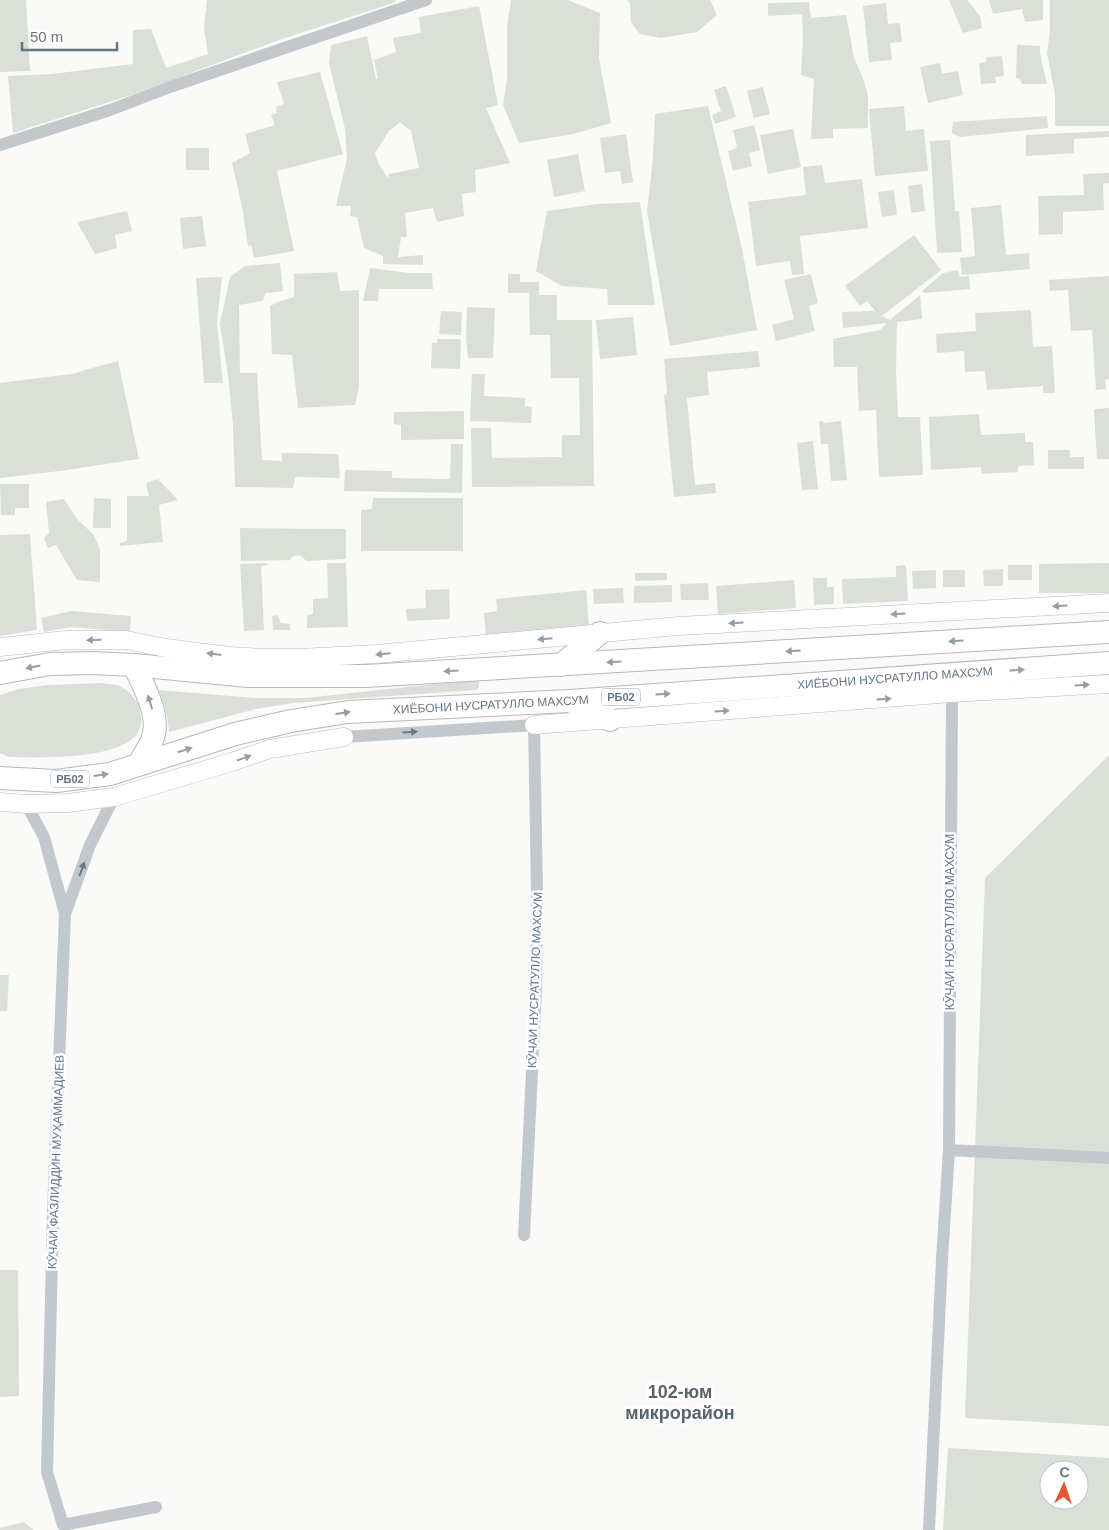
<svg xmlns="http://www.w3.org/2000/svg" width="1109" height="1530" font-family="Helvetica,sans-serif">
<style>
.green{fill:#dadfd7;fill-rule:evenodd}
.lines{fill:none;stroke-linecap:round;stroke-linejoin:round}
.secondary-casing{stroke:#b3babf;stroke-width:19}
.highway-casing{stroke:#b4b9bd;stroke-width:24}
.street{stroke:#c3c8cc;stroke-width:12}
.secondary{stroke:#fff;stroke-width:18}
.highway{stroke:#fff;stroke-width:22}
.oneway{fill:#939fa8}
.oneway2{fill:#6a7a87}
.labels{text-anchor:middle;dominant-baseline:central;stroke-width:5;stroke-linejoin:round;paint-order:stroke}
.shield{fill:#fff;stroke:#939fa8;stroke-width:1}
.shield-label{font-size:11px;font-weight:bold;fill:#657683}
.street-label{font-size:12px;fill:#657683;stroke:#fff}
.district-label{font-size:18px;font-weight:bold;fill:#57646e;stroke:#fff}
</style>
<rect width="100%" height="100%" fill="#fafaf8"/>
<!-- green -->
<path class="green" d="M0,0H26L30,71L0,72Z
M207,0H395L396,2L279,40L137,93L13,133L8,76L52,74L133,64V30L151,29L166,68L208,54L204,28Z
M511,0H568L600,13L599,58L611,123L573,134L519,143L503,105L507,80V26Z
M627,0H710L717,15L697,32L661,38L640,34L631,22L630,3Z
M949,0H967L980,16L982,28L963,33Z
M989,0H1043V20L1025,22L1022,9L993,14Z
M1050,0H1109V126H1055V94L1047,53L1050,30Z
M809,2L811,18L846,15L854,58L864,81L868,96V128L833,129V138L811,139L814,79L801,75L803,41L802,14L768,16V3Z
M886,3L888,24L900,23L902,42L890,43L892,60L869,62L863,6Z
M479,6L498,105L486,108L510,163L475,170L476,192L462,194L464,216L437,222L433,208L405,213L407,237H401L398,257L423,255V265L383,264V256L364,248L357,217L350,216L351,206H336L347,158L345,129L329,63L331,45L367,36L376,79L378,78L374,60L396,52L393,38L421,33L419,17ZM400,122L411,131L419,168L389,174L388,178L379,165L375,153L389,131Z
M1017,45L1040,46C1039,58 1045,71 1047,84H1022L1020,79L1016,78Z
M1002,56L1004,76L995,77L996,83L981,84L979,63L986,62V57Z
M940,63L942,74L958,71L963,95L928,103L920,67Z
M320,72L343,154L277,171L294,251L254,258L251,245L248,246L242,206L232,163L250,153L245,134L275,125L271,115L277,113L276,107L284,104L277,82Z
M726,86L736,117L715,124L712,115L721,111L714,90Z
M763,87L770,114L754,118L747,91Z
M708,106L742,249L757,330L670,346L647,211L653,158L655,114Z
M904,106L906,131L924,129L928,171L875,176L869,109Z
M1047,116L1048,128L960,137L952,133L953,122Z
M754,125L760,150L749,153L752,166L733,171L728,151L737,148L733,130Z
M793,129L801,167L768,174L760,135Z
M1109,131V137L1074,139V153L1026,156V135Z
M626,134L633,182L622,184L620,171L605,173L600,138Z
M950,140L955,211H959L962,252L937,253L930,141Z
M186,148H209V170H186Z
M578,154L585,191L554,197L547,160Z
M822,165L825,183L862,179L868,228L800,236L804,274L792,275L790,261L756,266L748,202L806,195L803,167Z
M1109,173V183L1103,184L1104,210L1063,212V234L1039,235L1038,196L1084,195L1083,174Z
M922,184L925,211L911,213L908,186Z
M894,190L897,215L882,217L878,192Z
M640,202L655,305H608L607,289L562,286L536,271L547,211L598,204Z
M1001,205L1006,255L1029,253L1030,269L962,275L960,258L975,256L971,208Z
M127,211L132,231L115,235L117,248L95,254L77,222Z
M202,216L206,246L183,249L180,218Z
M914,235L941,270L882,316L890,320L920,295L922,319L897,322L896,370L898,417H920L923,475L879,477L876,410L859,411L857,367H834L833,339L880,330L887,323L843,328L842,312L872,311L876,312L867,301L860,306L845,286Z
M280,263L283,291L266,293L262,301L239,305L240,373H257L262,460L282,461V453L338,454L340,478L295,477L293,488L235,487L233,425L228,376L220,323L230,277L245,266Z
M370,268L409,273H432L433,289H379L378,301H363Z
M958,270L960,277L969,276L970,289L924,293L922,291L943,273Z
M337,272L340,291L359,290V387L355,405L298,408L292,355L272,354L270,306L278,302L294,297V274Z
M508,274H520V282H539V295H557V320H592L594,486L472,487L471,428H491L492,458L562,457V435H580L579,378H551L550,335H530L529,293H508Z
M811,274L818,303L809,306L815,331L776,341L772,325L794,319L784,280Z
M1109,276V379L1105,380L1106,389L1096,390L1092,330L1071,331L1068,290L1050,291L1049,280Z
M222,277L217,323L223,383H204L196,278Z
M467,307L495,308L493,358H468L466,337Z
M1031,310L1033,347L1052,346L1055,393H1043V386L987,390L985,371L965,372L964,351L937,353L936,334L976,331L975,313Z
M441,311L462,312L461,335L439,334Z
M633,317L637,355L600,359L596,320Z
M437,339H461L460,369L431,368L432,343H437Z
M758,351L760,367L707,372L709,395L687,398L695,485L715,483L716,493L674,497L664,395L667,394L664,359Z
M118,361L139,459L60,471L0,478V383L71,374Z
M472,374H485L484,396L525,398V406L532,407L531,423L470,421Z
M1109,408V459H1097L1094,409Z
M464,411V439L401,440V425L394,424V412Z
M979,414L981,435L1025,433V442H1033L1034,465L1018,466V472L982,474L981,467L931,470L929,417Z
M819,421H823L824,423L841,421L847,480L831,481L828,444H821Z
M813,441L818,489L802,490L797,443Z
M451,444H463L462,493L344,491L345,470L392,471V478L450,479Z
M1048,450H1070V457H1084V469H1048Z
M158,479L178,500L159,505L163,542L120,546V543L127,541V496H149L146,483Z
M0,484H29V508H15V515H1Z
M94,498L111,499V528H93Z
M373,498H463V551H361V510L372,509Z
M64,499L78,520L94,535L100,550V582L77,580L56,545L48,548L44,538L49,533L46,502Z
M240,528L346,529V559L306,561L302,556C297,555 293,555 290,560L241,561Z
M30,534L37,630L0,636V535Z
M267,563L268,565L261,566L264,630L244,631L240,564Z
M327,563H346L348,627L307,628V615L313,614V599L328,598Z
M1109,563V593H1039V564Z
M906,565L908,601L843,604L842,579L896,577V566Z
M1008,565H1032V580H1008Z
M1003,569V586H984L983,570Z
M936,570V588L913,589L912,571Z
M943,570H965V587H943Z
M635,573H667V580L635,581Z
M813,578H827V587H834V604L814,605Z
M794,580L796,608L718,614L716,586Z
M708,583L709,600H681L680,584Z
M672,585V602L634,603V586Z
M623,588L624,603L594,604L593,589Z
M449,589L450,619L407,621L406,609L426,608L425,590Z
M586,590L589,626L486,636L484,613L497,611L496,599Z
M71,611L131,616L130,632L71,627L44,632L41,618Z
M277,615L281,623L290,624V630H273L272,616Z
M472,680L479,682V687L476,690L293,703L256,709L169,732C168,717 165,705 159,690L254,698H305Z
M101,683C106,684 112,684 117,685C124,687 137,698 139,706C141,714 143,724 138,732C123,760 38,758 9,757L0,753V695L19,689L48,685Z
M1109,755V1426L965,1418L985,878Z
M0,975H9L7,1011H0Z
M0,1270H18L19,1396L0,1397Z
M948,1448L1109,1458V1530H943ZM1049,1470H1079V1500H1049Z
M24,1522L34,1530H0V1528Z"/>
<g class="lines">
<defs>
<path id="secondary" d="M0,647L66,640H126L166,648L229,656L263,658H299L377,654L678,626L1109,603
M534,725L952,693L1109,684
M0,802L26,804L68,803L114,797L232,762L270,749L344,737"/>
<g id="highway">
<path d="M134,665C143,685 162,717 152,740C149,748 143,756 139,764"/>
<path d="M561,665L600,633"/>
<path d="M0,673L50,664L91,663L134,665L248,676H366L1109,632"/>
<path d="M572,702L610,720"/>
<path id="s1" d="M0,778L56,781L110,774L235,734L291,721L348,712L569,701L1109,663"/>
</g>
</defs>
<!-- secondary casing -->
<use href="#secondary" class="secondary-casing"/>
<!-- highway casing -->
<use href="#highway" class="highway-casing"/>
<!-- street -->
<path class="street" d="M0,145L110,110L170,87L426,0
M344,737L534,725L537,891L536,990L524,1235
M26,804L44,837L65,914L53,1211L47,1472L63,1525L156,1507
M65,914L90,845L114,797
M949,1150L1109,1158
M929,1530L942,1259L949,1150L952,693"/>
<!-- secondary -->
<use href="#secondary" class="secondary"/>
<!-- highway -->
<use href="#highway" class="highway"/>
</g>
<!-- one-way arrows -->
<defs><path id="oneway-solid" d="M-6-.8H1V-3.2L6.5 0L1 3.2V.8H-6Z" transform="scale(1.25)"/></defs>
<g class="oneway">
<use href="#oneway-solid" transform="translate(1060 606) rotate(177)"/>
<use href="#oneway-solid" transform="translate(898 614) rotate(177)"/>
<use href="#oneway-solid" transform="translate(736 623) rotate(177)"/>
<use href="#oneway-solid" transform="translate(545 639) rotate(175)"/>
<use href="#oneway-solid" transform="translate(94 640) rotate(179)"/>
<use href="#oneway-solid" transform="translate(956 641) rotate(177)"/>
<use href="#oneway-solid" transform="translate(793 651) rotate(177)"/>
<use href="#oneway-solid" transform="translate(214 654) rotate(-173)"/>
<use href="#oneway-solid" transform="translate(383 654) rotate(175)"/>
<use href="#oneway-solid" transform="translate(614 662) rotate(177)"/>
<use href="#oneway-solid" transform="translate(33 667) rotate(169)"/>
<use href="#oneway-solid" transform="translate(1017 670) rotate(-4)"/>
<use href="#oneway-solid" transform="translate(451 671) rotate(177)"/>
<use href="#oneway-solid" transform="translate(1082 685) rotate(-3)"/>
<use href="#oneway-solid" transform="translate(663 694) rotate(-4)"/>
<use href="#oneway-solid" transform="translate(884 699) rotate(-4)"/>
<use href="#oneway-solid" transform="translate(150 702) rotate(-107)"/>
<use href="#oneway-solid" transform="translate(722 711) rotate(-4)"/>
<use href="#oneway-solid" transform="translate(343 713) rotate(-8)"/>
<use href="#oneway-solid" transform="translate(185 750) rotate(-17)"/>
<use href="#oneway-solid" transform="translate(244 758) rotate(-19)"/>
<use href="#oneway-solid" transform="translate(101 775) rotate(-8)"/>
</g>
<g class="oneway2">
<use href="#oneway-solid" transform="translate(410 732) rotate(-4)"/>
<use href="#oneway-solid" transform="translate(82 869) rotate(-70)"/>
</g>
<g class="labels">
<!-- shield labels -->
<g class="shield">
<rect x="602" y="688.5" width="38" height="17" rx="4"/>
<rect x="51" y="770.5" width="38" height="17" rx="4"/>
</g>
<g class="shield-label">
<text x="621" y="697">РБ02</text>
<text x="70" y="779">РБ02</text>
</g>
<!-- street labels -->
<g class="street-label">
<text stroke="none"><textPath href="#s1" startOffset="905">ХИЁБОНИ НУСРАТУЛЛО МАХСУМ</textPath></text>
<text stroke="none"><textPath href="#s1" startOffset="500">ХИЁБОНИ НУСРАТУЛЛО МАХСУМ</textPath></text>
<text transform="translate(950 922) rotate(-90)">КӮЧАИ НУСРАТУЛЛО МАХСУМ</text>
<text transform="translate(535 980) rotate(-88)">КӮЧАИ НУСРАТУЛЛО МАХСУМ</text>
<text transform="translate(56 1162) rotate(-88)">КӮЧАИ ФАЗЛИДДИН МУҲАММАДИЕВ</text>
</g>
<!-- district labels -->
<g class="district-label">
<text x="680" y="1392">102-юм<tspan x="680" dy="21">микрорайон</tspan></text>
</g>
</g>
<!-- north arrow -->
<g transform="translate(1064 1485) rotate(3)"><circle r="24" fill="#ffffff" stroke="#c1c8cd"/>
<path d="M0-4L9 19L0 12L-9 19Z" fill="#e4572e"/>
<text y="-8" font-size="14" font-weight="bold" text-anchor="middle" fill="#657683">С</text>
</g>
<!-- scale -->
<path d="M22 42v8h95v-8" fill="none" stroke="#657683" stroke-width="2.5"/>
<text x="30" y="42" font-size="15" fill="#657683" stroke="#ffffff" stroke-width="4" paint-order="stroke">50 m</text>
</svg>
